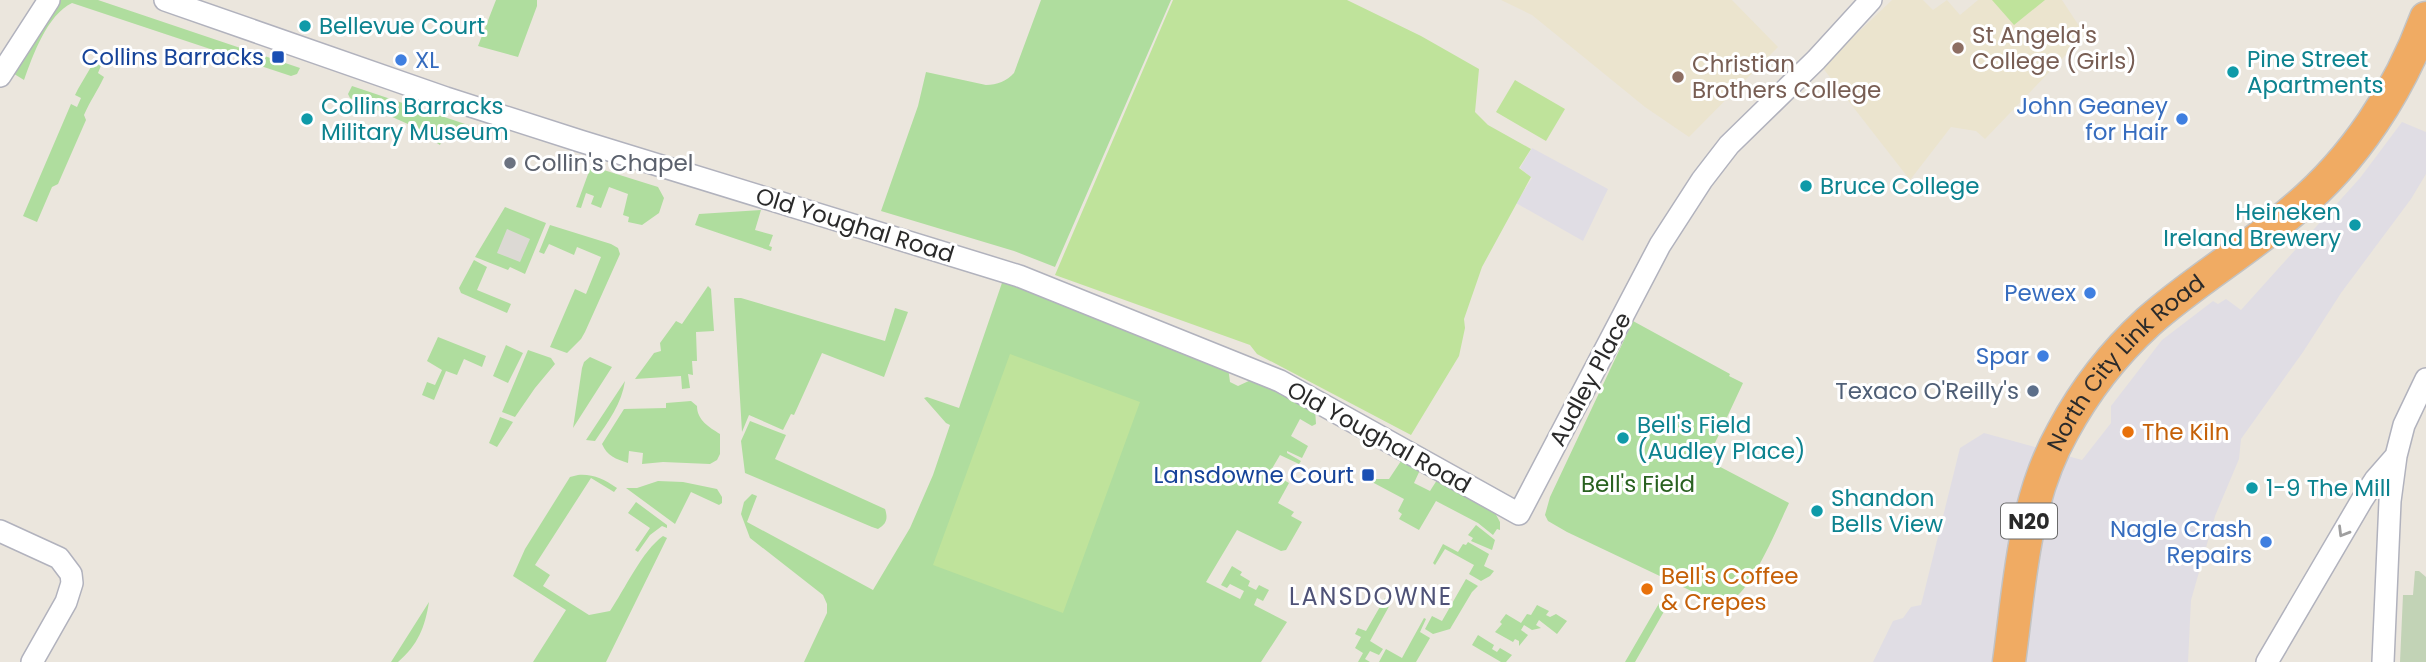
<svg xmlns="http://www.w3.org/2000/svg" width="2426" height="662" font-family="Poppins,sans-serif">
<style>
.industrial{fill:#e0dde4}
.education{fill:#ebe4ce}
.green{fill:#afdd9e}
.cemetery{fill:#c2d3b6}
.pitch{fill:#bfe39b}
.plaza{fill:#dcd9d4}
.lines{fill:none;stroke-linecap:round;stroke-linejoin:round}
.minor-casing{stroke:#b1b2bd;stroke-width:24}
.highway-casing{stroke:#c3c3c3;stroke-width:35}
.minor{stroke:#fff;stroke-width:21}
.highway{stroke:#f0ab63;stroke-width:32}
.oneway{stroke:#9f9f9f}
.culture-dot{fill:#0f9aa8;stroke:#fff;stroke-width:2.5}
.education-dot{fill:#8d6e63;stroke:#fff;stroke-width:2.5}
.transit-dot{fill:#1a4fb4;stroke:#fff;stroke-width:2.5}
.shop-dot{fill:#3f7fe0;stroke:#fff;stroke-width:2.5}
.worship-dot{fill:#6b7280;stroke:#fff;stroke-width:2.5}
.service-dot{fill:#5c6f8a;stroke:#fff;stroke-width:2.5}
.food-dot{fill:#e8710a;stroke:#fff;stroke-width:2.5}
.labels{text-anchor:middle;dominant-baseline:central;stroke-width:6;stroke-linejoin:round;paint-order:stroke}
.shield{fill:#fff;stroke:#6a6a6a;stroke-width:2}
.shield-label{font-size:21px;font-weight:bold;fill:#2a2a2a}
.culture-label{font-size:23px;fill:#0d838f;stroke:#fff;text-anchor:start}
.education-label{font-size:23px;fill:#785e54;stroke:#fff;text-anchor:start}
.transit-label{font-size:23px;fill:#164399;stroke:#fff;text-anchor:end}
.shop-label{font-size:23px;fill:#366cbe;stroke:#fff;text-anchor:end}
.worship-label{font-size:23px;fill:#5b616d;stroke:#fff;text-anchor:start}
.street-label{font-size:23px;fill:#2a2a2a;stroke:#fff}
.service-label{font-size:23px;fill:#4e5e75;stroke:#fff;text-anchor:end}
.food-label{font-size:23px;fill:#c56008;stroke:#fff;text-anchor:start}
.park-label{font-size:23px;fill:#296120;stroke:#fff}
.neighbourhood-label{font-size:24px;letter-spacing:2px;fill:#4e5277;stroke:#fff}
</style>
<rect width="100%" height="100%" fill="#ebe6dd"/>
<!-- industrial -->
<path class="industrial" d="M2402,122L2426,132V174L2411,199L2341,293L2303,352L2241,439L2239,459L2215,516L2191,600L2188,662H1873L1893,621L1903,618L1911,607L1921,605L1960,448L1984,433L2082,460L2111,423V406L2162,340L2213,301L2218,304L2226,299L2241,310L2360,178Z
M1532,148L1608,189L1583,241L1516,203L1532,178L1520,168Z"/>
<!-- education -->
<path class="education" d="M1501,0H1732L1778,47L1689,137L1645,107L1532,15Z
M1892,0H1923L1933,10L1947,0L1960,15L1978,0H2062L2085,35L1985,139L1976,131L1951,127L1910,180L1822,67Z"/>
<!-- green -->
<path class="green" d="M54,0H98L300,68L297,74L291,76L72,3C47,15 33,55 24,80L11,72Z
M496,0H537V6L518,57L478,46Z
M1041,0H1171L1055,267L1014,251L881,211L918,106L926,72L986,85C997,85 1007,81 1014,73Z
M98,55L104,58L98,73L104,77C98,90 90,101 84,115L86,120L58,184L52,187L37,222L23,216L71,104L77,107L81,98L75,95L78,89Z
M352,86L474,127L468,142L445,132L440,145L419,132V129L350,98L348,94Z
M591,166L658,187L664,198L659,213L642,225L628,222L629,217L623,215L628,194L609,187L601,208L591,204L594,196L586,193L581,208L576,207Z
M505,207L546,223L525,274L510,267L508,270L475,257Z
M761,210L755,230L773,235L769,246L772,247L771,251L695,225L699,214Z
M550,225L611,244L618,248L620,254L585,332L581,339L567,353L550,347L575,289L586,294L601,257L577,247L574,255L549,244L544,254L539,252Z
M474,260L487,267L477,290L511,304L507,313L461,293L459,288Z
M1004,277L1228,367L1230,382L1238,386L1253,379L1315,409L1316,424L1312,426L1300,419L1291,436L1308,446L1302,458L1287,451V453L1301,461L1299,464L1280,455L1270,472L1289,483L1278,503L1294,512L1291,516L1302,522L1286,550L1281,551L1237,530L1206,582L1240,599L1244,591L1230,584L1227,588L1221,585L1232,566L1242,572L1240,575L1250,581L1248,586L1256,590L1259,585L1269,590L1263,601L1257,598L1254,605L1287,622L1261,662H804L827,613V604L823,595L750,538L741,514L744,502L752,494L757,496L747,522L873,590L910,528L933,475L950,425L946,423L924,398L927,397L959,408Z
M708,286L711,289L714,331L696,332L697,361H692L693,375L688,374L690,388L682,389L681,376L635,379L654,353L661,351L660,343L676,321L682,324Z
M734,298H741L885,341L895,308L908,312L884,377L822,353L794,415L791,414L783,430L749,415L742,432Z
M1633,321L1730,374L1729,376L1743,383L1707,460L1789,503C1779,524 1751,592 1731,600C1722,603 1713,600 1704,597L1567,532L1548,521L1545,515L1550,497Z
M438,337L486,356L482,367L464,359L457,375L446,371L434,400L422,395L427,382L435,385L442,370L427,361Z
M506,345L523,353L508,383L493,376Z
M528,350L551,358L555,364L535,388L515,417L502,412Z
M590,357L612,367L573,428L582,368L584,362Z
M625,381C622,403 608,422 595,441L586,440Z
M691,401L697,406C697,420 709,427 720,434V454L717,460L710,464L663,462L642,464L643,453L629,451L628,463C616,459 607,456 602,444L624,409L666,408V403Z
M500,417L513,422L497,447L489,443Z
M750,421L786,435L775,459L885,509C888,518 887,524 878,529L872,527L745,473L741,441Z
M1401,461L1420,470L1414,483L1430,491L1437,480L1494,511L1500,522V530L1497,529L1493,535L1478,523L1436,501L1419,530L1399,519L1402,514L1398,511L1404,499L1372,482L1373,479H1389Z
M578,475C594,474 603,479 617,488L614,492L591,478L535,565L550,575L543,586L589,615L610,611C625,589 642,551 663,536L667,538L606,662H533L566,610L513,576L525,549L570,477Z
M658,481L683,482L717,489L722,497V503L719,505L691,492L675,524L626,488H637Z
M636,502L667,525V528L662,526L650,535L638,552L635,550L650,528L628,513Z
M1476,525L1495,540L1492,550L1471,541L1473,538L1468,535Z
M1468,542L1489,554L1484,566L1494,571L1490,576L1481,581L1469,574L1474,565L1445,549L1435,565L1433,563L1443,544L1458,552L1463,544L1466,545Z
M1466,579L1478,586L1472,592L1450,629L1433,634L1425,629L1432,616L1442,621Z
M1665,593L1671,596L1670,601L1635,662H1625Z
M1385,598L1392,601L1370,641L1383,649L1379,655L1370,651L1365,659L1370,662H1358L1363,653L1355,648L1361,637L1355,634L1358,628L1366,631Z
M429,602C425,627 418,645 398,662H391Z
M1537,605L1549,611L1546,615L1550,617L1556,614L1567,621L1557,634L1539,620L1536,625L1541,628L1532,630L1524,625L1521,630L1528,635L1519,646V641L1515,639L1513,642L1495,632L1502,624L1500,622L1506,614L1521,623L1527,614L1531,615Z
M1424,618L1426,619L1420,632L1430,638L1416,662H1379L1386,649L1402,658Z
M1478,635L1494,645L1492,649L1497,652L1500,648L1512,655L1506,662H1501L1472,645Z"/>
<!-- cemetery -->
<path class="cemetery" d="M2415,571H2419L2426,577V662H2400L2403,595H2413Z"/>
<!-- pitch -->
<path class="pitch" d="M1173,0H1347L1421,36L1479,69L1475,112L1488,125L1531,149L1519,168L1531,177L1482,267L1464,319L1465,328L1459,356L1411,435L1257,354L1250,345L1055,275Z
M1992,0H2045L2014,25Z
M1515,80L1565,109L1546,141L1496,112Z
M1010,354L1140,402L1063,613L933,565Z"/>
<!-- plaza -->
<path class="plaza" d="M507,229L530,239L520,262L497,253Z"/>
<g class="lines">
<defs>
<path id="minor" d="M165,0L446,98L580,141L1019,276L1280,381L1519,514L1660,245L1702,180L1729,145L1816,60L1871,0
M0,76L49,0
M0,531L59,558L71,574L72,583L66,602L32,662
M2267,662L2362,500L2375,480L2396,456L2404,425L2426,379
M2383,662L2390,501L2396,456"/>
<g id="highway">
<path id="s1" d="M2009,662C2020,583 2023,502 2063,431C2085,390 2113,354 2148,322C2194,281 2248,250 2295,209C2355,159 2399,91 2426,18"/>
</g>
</defs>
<!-- minor casing -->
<use href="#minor" class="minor-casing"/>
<!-- highway casing -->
<use href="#highway" class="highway-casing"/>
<!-- minor -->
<use href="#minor" class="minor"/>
<!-- highway -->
<use href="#highway" class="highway"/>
</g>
<!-- one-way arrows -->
<defs><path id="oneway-chevron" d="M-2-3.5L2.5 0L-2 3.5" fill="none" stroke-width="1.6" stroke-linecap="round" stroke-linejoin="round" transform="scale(1.75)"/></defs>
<use class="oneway" href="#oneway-chevron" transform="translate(2343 532) rotate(121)"/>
<!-- markers -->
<g class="culture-dot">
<circle cx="305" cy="26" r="7"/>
<circle cx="2233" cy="72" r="7"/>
<circle cx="307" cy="119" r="7"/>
<circle cx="1806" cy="186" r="7"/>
<circle cx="2355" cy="225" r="7"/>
<circle cx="1623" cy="438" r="7"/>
<circle cx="2252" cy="488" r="7"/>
<circle cx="1817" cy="511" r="7"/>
</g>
<g class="education-dot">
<circle cx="1958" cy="48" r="7"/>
<circle cx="1678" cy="77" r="7"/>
</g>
<g class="transit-dot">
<rect x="271" y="50" width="14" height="14" rx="3.5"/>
<rect x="1361" y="468" width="14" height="14" rx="3.5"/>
</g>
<g class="shop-dot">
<circle cx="401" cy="60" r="7"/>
<circle cx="2182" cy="119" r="7"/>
<circle cx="2090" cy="293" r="7"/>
<circle cx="2043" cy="356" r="7"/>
<circle cx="2266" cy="542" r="7"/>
</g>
<circle class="worship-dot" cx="510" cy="163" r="7"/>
<circle class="service-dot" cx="2033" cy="391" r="7"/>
<g class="food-dot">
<circle cx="2128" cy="432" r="7"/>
<circle cx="1647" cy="589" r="7"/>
</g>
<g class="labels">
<!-- shield labels -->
<rect class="shield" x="2001" y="503.5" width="56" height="35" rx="5"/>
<g class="shield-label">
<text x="2029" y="521">N20</text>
</g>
<!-- culture labels -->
<g class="culture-label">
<text x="319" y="26">Bellevue Court</text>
<text x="2247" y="59">Pine Street<tspan x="2247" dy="26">Apartments</tspan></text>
<text x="321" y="106">Collins Barracks<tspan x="321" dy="26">Military Museum</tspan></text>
<text x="1820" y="186">Bruce College</text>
<text x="2341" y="212" text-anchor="end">Heineken<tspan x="2341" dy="26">Ireland Brewery</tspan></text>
<text x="1637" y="425">Bell's Field<tspan x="1637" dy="26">(Audley Place)</tspan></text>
<text x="2266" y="488">1-9 The Mill</text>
<text x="1831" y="498">Shandon<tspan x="1831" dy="26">Bells View</tspan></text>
</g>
<!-- education labels -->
<g class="education-label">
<text x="1972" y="35">St Angela's<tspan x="1972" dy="26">College (Girls)</tspan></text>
<text x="1692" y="64">Christian<tspan x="1692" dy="26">Brothers College</tspan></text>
</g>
<!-- transit labels -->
<g class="transit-label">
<text x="264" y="57">Collins Barracks</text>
<text x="1354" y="475">Lansdowne Court</text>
</g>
<!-- shop labels -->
<g class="shop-label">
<text x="415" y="60" text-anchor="start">XL</text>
<text x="2168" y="106">John Geaney<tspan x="2168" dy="26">for Hair</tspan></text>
<text x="2076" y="293">Pewex</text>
<text x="2029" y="356">Spar</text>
<text x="2252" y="529">Nagle Crash<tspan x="2252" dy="26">Repairs</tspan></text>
</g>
<!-- worship labels -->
<g class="worship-label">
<text x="524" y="163">Collin's Chapel</text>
</g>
<!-- street labels -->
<g class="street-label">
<text transform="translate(855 225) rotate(17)">Old Youghal Road</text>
<text stroke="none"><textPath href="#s1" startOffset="332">North City Link Road</textPath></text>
<text transform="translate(1590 379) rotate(-62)">Audley Place</text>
<text transform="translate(1379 437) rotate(29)">Old Youghal Road</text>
</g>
<!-- service labels -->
<g class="service-label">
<text x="2019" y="391">Texaco O'Reilly's</text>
</g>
<!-- food labels -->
<g class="food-label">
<text x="2142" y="432">The Kiln</text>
<text x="1661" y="576">Bell's Coffee<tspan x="1661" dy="26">&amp; Crepes</tspan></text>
</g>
<!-- park labels -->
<g class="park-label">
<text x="1638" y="484">Bell's Field</text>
</g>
<!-- neighbourhood labels -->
<g class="neighbourhood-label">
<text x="1371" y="596">LANSDOWNE</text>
</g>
</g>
</svg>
